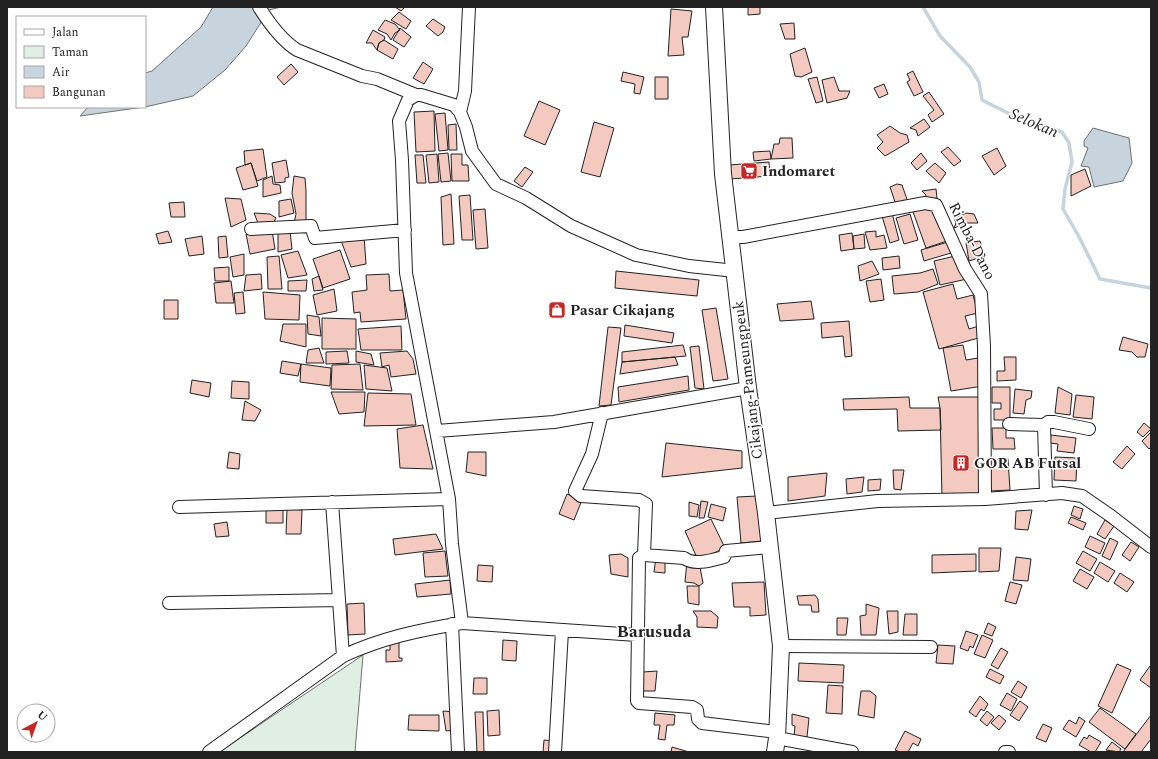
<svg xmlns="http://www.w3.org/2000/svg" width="1158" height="759" font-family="Spectral,serif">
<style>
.green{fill:#e0efe3;stroke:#6f6f6f}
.water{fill:#c7d3dd;stroke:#6f6f6f}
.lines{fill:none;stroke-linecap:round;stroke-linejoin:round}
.stream{stroke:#c7d3dd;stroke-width:3.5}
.building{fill:#f3c9c0;stroke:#222}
.minor-casing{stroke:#222;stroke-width:14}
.major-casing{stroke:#222;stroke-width:18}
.minor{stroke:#fff;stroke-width:12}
.major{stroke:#fff;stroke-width:16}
.labels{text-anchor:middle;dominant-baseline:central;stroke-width:3;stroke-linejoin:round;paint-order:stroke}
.poi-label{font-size:15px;font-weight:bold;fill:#222;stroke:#fff;text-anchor:start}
.street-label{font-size:15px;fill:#222;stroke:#fff}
.water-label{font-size:16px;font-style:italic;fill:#222;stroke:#fff}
.quarter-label{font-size:17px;font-weight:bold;fill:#222;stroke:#fff}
</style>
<rect width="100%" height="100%" fill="#fff"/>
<!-- green -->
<path class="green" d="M363,655L355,752H219Z"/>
<!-- water -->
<path class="water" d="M213,7H281L269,10L246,46L225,70L193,96L145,107V73L152,71L201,27Z
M88,107H144L80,116Z
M1093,128L1129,138L1132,163L1123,181L1094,187L1089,167L1081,166L1088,148L1084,146V141Z"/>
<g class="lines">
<!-- stream -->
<path class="stream" d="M923,7L940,36L970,67L979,82L982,100L1014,116L1062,132L1069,143L1072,162L1065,189L1063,209L1078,235L1100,279L1151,288"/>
</g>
<!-- building -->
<path class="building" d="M395,7H405L401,11Z
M748,7H760V14L748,15Z
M671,9L692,11L688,37H682L684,55L668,56Z
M399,12L411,21L406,29L391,20Z
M433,19L445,27L443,32L438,36L426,26Z
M385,20L395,24L400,30L395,33L391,40L387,34L378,30Z
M794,23L795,39H785L780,24Z
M400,28L411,37L404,47L393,40Z
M373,30L385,37L384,40L379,43L377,50L372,43H366Z
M384,40L398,49L393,59L377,50L379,43Z
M805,48L812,72L801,77L795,76L790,54Z
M423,62L433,69L424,84L413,78Z
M291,64L298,72L284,85L277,77Z
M913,71L923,92L914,96L907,82L910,80L907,74Z
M623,72L644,77L640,94L634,93L635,84L621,81Z
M655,77H668V99H655Z
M817,77L823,101L816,103L808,79Z
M834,77L839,91H850L847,98L827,103L822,80Z
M884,84L888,94L879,98L874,88Z
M929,92L944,114L932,122L928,115L934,110L923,96Z
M539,101L560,110L545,145L524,136Z
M434,111L435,151L416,152L414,112Z
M445,113L448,150L439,151L435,114Z
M924,119L930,127L918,136L916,130L910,128Z
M594,122L614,128L600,177L581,172Z
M456,124L457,150H449L448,125Z
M890,126L900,133L907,135L909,142L885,156L877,148L883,142L877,135Z
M780,138H792L793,158L771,159L774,144H779Z
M948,147L961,161L954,166L941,152Z
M997,148L1006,166L994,175L982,156Z
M263,149L267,177L257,181L251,163L245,165L244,151Z
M770,151L771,159L754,161L753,152Z
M448,153L451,181L441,182L438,154Z
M921,153L927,161L917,170L911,163Z
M437,154L439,182L429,183L426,155Z
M451,154H462V165H468L469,181H452Z
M415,155H423L426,183H417Z
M286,160L289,177L285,178V182L275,183L272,163Z
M769,162L770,176L730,179L729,165Z
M251,163L258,186L243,190L236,168Z
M935,163L946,173L939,183L926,171Z
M525,167L533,172L522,187L514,181Z
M1085,169L1091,186L1071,196V175Z
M272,176L273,184L280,185L281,193L263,197V180Z
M294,176L305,178L306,191V220L294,223L296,214L292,193Z
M897,184L902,185L908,202L896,205L890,187Z
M936,189L937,198L925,200L926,195L922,191Z
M451,194L454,244L443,245L441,197Z
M470,195L473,240H462L459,196Z
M225,198L241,199L246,220L231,227Z
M291,199L294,213L279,217V201Z
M184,202L185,217H171L169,203Z
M485,209L488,248L476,249L473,210Z
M912,209L936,210L947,241L926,248Z
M254,213L270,214L276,218L272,225L258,223Z
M892,213L899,240L890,243L882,216Z
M966,213L974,214L978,223H967L954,228L956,223L954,218Z
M910,214L918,240L904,244L896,218Z
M272,230L275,249L250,254L246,234Z
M168,231L172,242L159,244L156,234Z
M290,231L292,249L278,252V232Z
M876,231V237L884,235L887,248L870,250L865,232Z
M852,233L854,249L841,251L839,235Z
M864,234L865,248L854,249L853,236Z
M202,236L204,254L189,256L185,239Z
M226,236L228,257L219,258L218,237Z
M364,236L366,264L351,267L340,238Z
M980,241L985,256L969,261L966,243Z
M948,242L951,253L924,261L921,250Z
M340,250L350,279L323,288L313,259Z
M298,251L307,275L288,278L281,255Z
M244,254V275L233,277L230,257Z
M279,256L282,289H268L267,257Z
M899,256L900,268L883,270L882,258Z
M955,256L967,279L940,285L934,261Z
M872,261L879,274L860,281L858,266Z
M229,267V281H215L214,268Z
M933,269L938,284L918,292L894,294L892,276L920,273Z
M616,271L699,280L697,296L615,288Z
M261,274L262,289L244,291L246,275Z
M389,274L390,291L403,290L406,319L361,322L360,312L354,313L352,292L367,290L366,275Z
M319,276L323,290L314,291L312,279Z
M881,279L884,300L870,302L866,281Z
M307,280L306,291H288V281Z
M231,281L234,303H216L214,283Z
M953,284L957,299L973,295L978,313L965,316L969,329L979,326L982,337L939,349L923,292Z
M334,289L337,311L317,315L313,295Z
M243,292L245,313L236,314L234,293Z
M263,292L300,295L299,320L265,319Z
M164,300H178V319H164Z
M811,301L814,319L780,321L777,304Z
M716,308L728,379L713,381L702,310Z
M307,315L319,317L321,336L308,334Z
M322,318L356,319V349H322Z
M849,321L852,356L845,357L843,336L822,338L821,323Z
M283,324H306V347L280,341Z
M625,325L674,333L672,343L624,336Z
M401,326L402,350H361L358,329Z
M608,327L621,328L611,405L599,406Z
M1123,337L1148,344L1145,357H1137L1132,352L1119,350Z
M683,345L686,356L622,362V352Z
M963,345L966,360L978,358L983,386L951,391L943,348Z
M699,346L704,389L695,388L690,347Z
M319,348L324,363H306L308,350Z
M347,351L349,363L326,364V352Z
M356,351L371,354L374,365L356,362Z
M407,351L413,359L416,374L391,377L389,365L382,367L380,353Z
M675,357L678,365L620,374L622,362Z
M1004,357H1016V380L997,381V371H1005Z
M282,361L301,364L298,376L280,373Z
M301,364L331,368L330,386L300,382Z
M360,364L363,390L331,389L332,365Z
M364,365L387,368L392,391L366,389Z
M688,376L689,390L619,402L618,387Z
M192,380L211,383L209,397L190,393Z
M232,381L249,382V399L231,398Z
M992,387H1010V420H994V409H1001V403H992Z
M1058,387L1072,394L1070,415L1055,413Z
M1015,389L1032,391L1031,398L1026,400L1024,414L1013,413Z
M331,392H365L364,412L339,414Z
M368,393L411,394L416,425L364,426Z
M1076,395L1094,397L1092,419L1073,417Z
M909,397L910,408H940L941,430L898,431L897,409L844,410L843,399Z
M938,397H981V496L942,498L940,408Z
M245,401L261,410L255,421L242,420Z
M1144,423L1151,429L1143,437L1137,432Z
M423,425L433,469L400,468L397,429Z
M992,428H1006V438H1014L1015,449H993Z
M1151,432V447L1149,449L1142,441Z
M1051,435L1076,438L1074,453L1057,451L1058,444L1050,443Z
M666,443L742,451V468L662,477Z
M1127,446L1135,454L1122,469L1113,462Z
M229,452L240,454L239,469L227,468Z
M468,452H486V476L466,472Z
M1055,457L1077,458L1076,481L1054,480Z
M1008,459L1010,490L990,491L988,460Z
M893,470H904L901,490L894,489Z
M827,473L825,496L788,501V477Z
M864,477L862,492L847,494L846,479Z
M881,479L880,490L868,491V480Z
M567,494L582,500L574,520L559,514Z
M757,496L762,541L741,543L737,497Z
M701,501L708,502L704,518H699Z
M689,502L699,505L697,517L689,516Z
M711,504L726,508L723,521L708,517Z
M1074,506L1083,509L1080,519L1071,515Z
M266,508L283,509V523H266Z
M287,509L302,510L301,534H286Z
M1032,510L1028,530L1015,529L1016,511Z
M1071,517L1086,523L1083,530L1068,523Z
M711,519L725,548L698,560L685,531Z
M1105,520L1114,526L1105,539L1097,534Z
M227,522L229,536L216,537L214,524Z
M436,534L443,549L395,555L393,539Z
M1090,536L1105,543L1100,554L1085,547Z
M1110,538L1118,542L1110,560L1102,556Z
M1131,542L1139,547L1130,561L1122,555Z
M979,548H1001L999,571L979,572Z
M445,551L448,576L425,577L423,553Z
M1083,551L1097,559L1090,571L1076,563Z
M621,554L628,558V577L611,574L609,555Z
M976,554V571L932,573V555Z
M656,557L665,558V573L654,572Z
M1016,557L1031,559L1028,581L1013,580Z
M687,561L699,562L703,583L699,586L694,583L685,582Z
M1100,562L1115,571L1108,582L1094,573Z
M478,565L493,566L492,582L477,581Z
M1080,569L1094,577L1087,589L1073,581Z
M1120,573L1134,582L1127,592L1114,583Z
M450,580L451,594L417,597L415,584Z
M764,582L766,615L750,616V607H734L732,583Z
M1010,582L1022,585L1016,604L1005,601Z
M687,586H699V605L688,603Z
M815,595L818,599L819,612H812L811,605H799L797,596Z
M364,603L365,634L348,635L347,604Z
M866,604L879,608L876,635H861L860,616L866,615Z
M693,611H711L718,617L717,628L697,627V617Z
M887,611H898V632L889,634Z
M905,614H917V635H903Z
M837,618H848L846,635H837Z
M988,623L996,627L992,636L984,633Z
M966,631L978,635L973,648L970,646L968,651L960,648Z
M982,635L993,640L985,658L974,654Z
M503,640L517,641L516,661L502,660Z
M390,641H399V658H402V661L386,662V650H390Z
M938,645L955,646L953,664L936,663Z
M1001,648L1008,652L998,669L991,665Z
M799,663L844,665L843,683L798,681Z
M1117,664L1131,670L1112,713L1098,706Z
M1150,666L1151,667V688L1140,680Z
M990,669L1004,676L1000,684L986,677Z
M657,671L655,691H643V672Z
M474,678H487V694H473Z
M1018,681L1027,687L1021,698L1011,692Z
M828,685L843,686L842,714L826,713Z
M861,691H870L876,696L874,718L858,715Z
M1007,693L1017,699L1011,711L1000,705Z
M980,696L988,704L984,711L981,709L976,717L969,712Z
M1020,701L1028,707L1019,721L1010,715Z
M1100,708L1136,734L1125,749L1089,722Z
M499,710L500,735L488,736L487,711Z
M443,711L456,712L455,730L446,731Z
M987,711L994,717L987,726L980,720Z
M475,712H483L484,752H477Z
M655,713L675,715L674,725H667L665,740L658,739L660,725H654Z
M792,714L809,718L807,737L794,736L795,726L792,725Z
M409,715H439V731L408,730Z
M999,715L1006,721L999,730L991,723Z
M1151,715V739L1141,752H1123Z
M1079,717L1085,721L1076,737L1063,729L1069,720L1076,724Z
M1043,724L1052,728L1046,742L1036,738Z
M905,731L921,739L918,746L913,743L908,752H900L895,750Z
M1089,735L1101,742L1095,752H1091L1079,745L1084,737L1087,739Z
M544,740L554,741L553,752H543Z
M1112,742L1121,749L1119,752L1106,750Z
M672,747L689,752H671Z"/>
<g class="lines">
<defs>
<path id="minor" d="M259,7C269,23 281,40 297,50L362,76L377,79L416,95
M460,112L465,91L469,7
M251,229L311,226L315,238L405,230
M731,237H743L925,203L936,205L965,269L981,294L984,346L985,499
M602,413L592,454L575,491L581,496L639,500L646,504L644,555L639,558L637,701L639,703L692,707L697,710L698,719L702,723L777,732
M1009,424L1044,425
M437,431L554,422L748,388
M1046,495L1044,425L1048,422H1054L1089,429
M332,502L343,656
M179,507L449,499
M766,513L878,501L985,499L1062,493L1082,496L1111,516L1151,547
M644,555L684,558C695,566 712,560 724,557L726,551L770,547
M169,603L339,600
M462,623L637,635
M452,624L458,752
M781,646L931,647
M777,738L852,752
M209,752L343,656C381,638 420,630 462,623L452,544L449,499L406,273L402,160L399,121L408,100L416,95H421L454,105L460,112L466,127L472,151L496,184L526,198L571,226L636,255L689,266L735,271
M555,752L562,631
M1005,752H1009"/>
<path id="major" d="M714,7L723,174L748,388L766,513L781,646L777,738L775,752"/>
</defs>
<!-- minor casing -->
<use href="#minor" class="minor-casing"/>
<!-- major casing -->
<use href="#major" class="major-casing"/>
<!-- minor -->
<use href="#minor" class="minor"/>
<!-- major -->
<use href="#major" class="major"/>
</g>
<!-- icons -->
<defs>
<symbol id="supermarket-square" viewBox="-11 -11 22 22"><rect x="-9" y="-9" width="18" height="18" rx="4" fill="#c62828" stroke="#fff"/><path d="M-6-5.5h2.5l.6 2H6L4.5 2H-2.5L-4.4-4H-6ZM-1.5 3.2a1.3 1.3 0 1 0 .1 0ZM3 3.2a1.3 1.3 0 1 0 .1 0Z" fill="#fff"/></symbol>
<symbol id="shop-square" viewBox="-11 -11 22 22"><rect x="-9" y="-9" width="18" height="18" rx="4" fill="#c62828" stroke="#fff"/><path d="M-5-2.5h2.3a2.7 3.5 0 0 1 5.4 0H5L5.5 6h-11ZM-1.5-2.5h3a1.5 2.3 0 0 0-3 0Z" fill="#fff"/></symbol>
<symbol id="building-square" viewBox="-11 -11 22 22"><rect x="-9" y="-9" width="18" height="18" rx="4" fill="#c62828" stroke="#fff"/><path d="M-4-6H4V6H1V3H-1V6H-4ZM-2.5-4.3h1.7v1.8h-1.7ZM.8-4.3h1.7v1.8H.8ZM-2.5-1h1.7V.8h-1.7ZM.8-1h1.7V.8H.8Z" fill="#fff"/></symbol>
</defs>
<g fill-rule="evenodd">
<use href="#supermarket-square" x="739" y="161" width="20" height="20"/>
<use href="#shop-square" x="547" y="300" width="20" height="20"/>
<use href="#building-square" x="951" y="453" width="20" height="20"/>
</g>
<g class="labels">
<!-- poi labels -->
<g class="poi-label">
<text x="762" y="171">Indomaret</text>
<text x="570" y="310">Pasar Cikajang</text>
<text x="974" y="463">GOR AB Futsal</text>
</g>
<!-- street labels -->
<g class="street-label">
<text transform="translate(972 241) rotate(63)">Rimba-Dano</text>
<text transform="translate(748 380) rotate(-97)">Cikajang-Pameungpeuk</text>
</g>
<!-- water labels -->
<g class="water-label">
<text transform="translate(1034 123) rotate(23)">Selokan</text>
</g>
<!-- quarter labels -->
<g class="quarter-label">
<text x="654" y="632">Barusuda</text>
</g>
</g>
<!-- border -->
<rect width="1158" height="759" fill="none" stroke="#222222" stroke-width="16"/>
<!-- legend -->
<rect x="16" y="16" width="130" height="92" fill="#ffffff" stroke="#a7a7a7"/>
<rect x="24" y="29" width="20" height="6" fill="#ffffff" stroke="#a7a7a7"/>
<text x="52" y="36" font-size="12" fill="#222222">Jalan</text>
<rect x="24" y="46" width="20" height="12" fill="#e0efe3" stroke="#a7a7a7"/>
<text x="52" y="56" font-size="12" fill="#222222">Taman</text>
<rect x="24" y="66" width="20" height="12" fill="#c7d3dd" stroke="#a7a7a7"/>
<text x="52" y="76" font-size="12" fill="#222222">Air</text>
<rect x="24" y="86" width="20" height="12" fill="#f3c9c0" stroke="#a7a7a7"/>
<text x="52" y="96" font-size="12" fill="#222222">Bangunan</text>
<!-- north arrow -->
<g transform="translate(36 723) rotate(41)"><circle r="19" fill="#ffffff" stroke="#a7a7a7"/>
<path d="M0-3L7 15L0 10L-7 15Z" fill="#c62828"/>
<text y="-6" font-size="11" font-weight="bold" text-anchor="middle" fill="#222222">U</text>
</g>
</svg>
